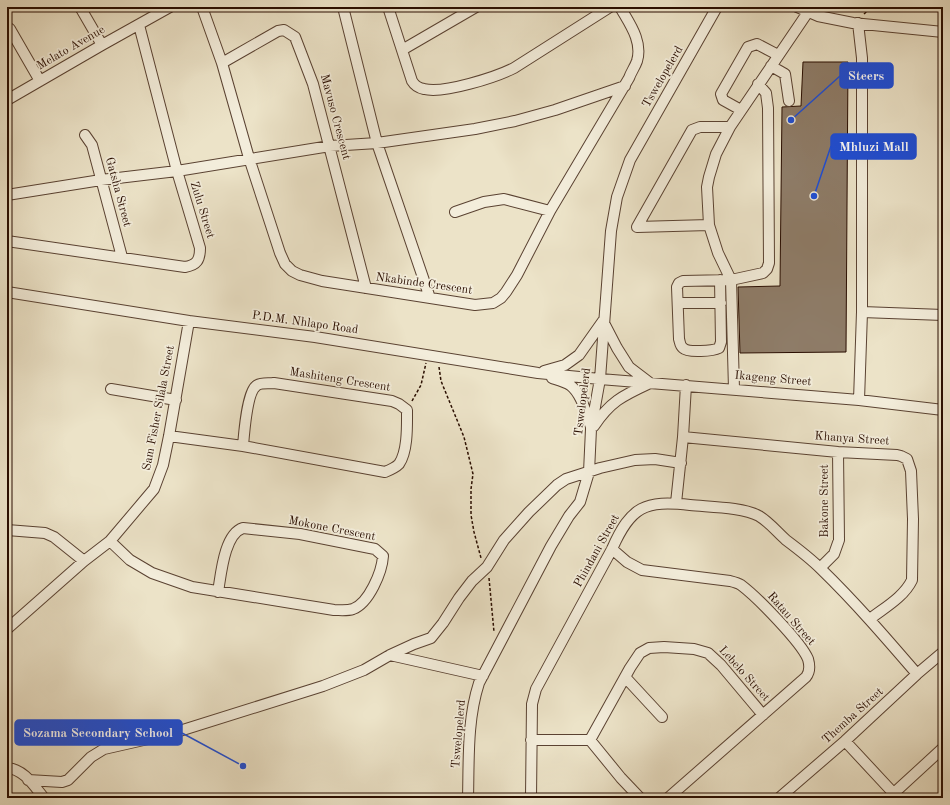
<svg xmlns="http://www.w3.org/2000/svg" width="950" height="805" font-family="'Old Standard TT',serif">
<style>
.building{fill:#8e7c68;stroke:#290d00}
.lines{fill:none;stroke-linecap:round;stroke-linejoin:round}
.minor-casing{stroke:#5a4232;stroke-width:12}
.path{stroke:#290d00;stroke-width:1.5;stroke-dasharray:3 2;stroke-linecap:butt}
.minor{stroke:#f3eddb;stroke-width:10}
.labels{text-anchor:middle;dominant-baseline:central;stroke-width:3.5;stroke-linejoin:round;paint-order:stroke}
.street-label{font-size:12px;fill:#290d00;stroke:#f3eddb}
.leader{fill:none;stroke:#1d4ed8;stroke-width:1.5}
.callout-dot{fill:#1d4ed8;stroke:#f3eddb;stroke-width:1.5}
.callout{fill:#1d4ed8;stroke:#1d4ed8;stroke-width:1.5}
.callout-label{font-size:13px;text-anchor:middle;font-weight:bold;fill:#fff}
</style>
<rect width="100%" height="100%" fill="#ece3c8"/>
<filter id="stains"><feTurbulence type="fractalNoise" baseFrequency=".005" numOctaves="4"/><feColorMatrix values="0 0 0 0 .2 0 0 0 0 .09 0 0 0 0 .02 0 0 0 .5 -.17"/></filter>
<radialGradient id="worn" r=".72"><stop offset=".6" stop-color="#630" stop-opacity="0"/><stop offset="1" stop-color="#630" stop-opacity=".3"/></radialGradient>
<!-- building -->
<path class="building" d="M803,62H848L846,352L740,353L738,287L780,286L782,107L801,106Z"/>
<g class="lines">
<defs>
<path id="minor" d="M80,7L102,45
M202,7L222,63L249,158L280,253L285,264L292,271L300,275L322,281L475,305L493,303L501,298L506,292L517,275L550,211L629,78C631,72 635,67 637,61C643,41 629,23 620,7
M343,7L377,143L430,298
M388,7L412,81C415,86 418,88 424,89C444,94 496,77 514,68L610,7
M797,7L818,16L853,23L943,32
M858,23L862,58V312L859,400
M7,27L10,29L40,81
M402,50L476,7
M222,63L278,31L284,30L295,37L313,84L366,288
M771,66L785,74L789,101
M7,100L102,45L170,7
M741,110L723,100L721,94L748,47L757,44L778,55
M85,135L92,145L122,257
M7,195L101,180L177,171L330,146L377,143L475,129L515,121L555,110L625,86
M455,212L484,202L504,199L550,211
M709,225L637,227L692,130L700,127H730
M7,241L185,267C197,265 200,260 200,248L177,171L139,25
M720,280L721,342L719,348C713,351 688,353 683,348C680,346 680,342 679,339L677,287L679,283L683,281L731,280L763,273L767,269L769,263L768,108L766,93L758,84
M7,292L189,321L315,337L538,373L600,379L859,400L943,410
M678,303H721
M862,312L943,315
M544,371L565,365L579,355L603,321L617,348L629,367L650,383
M552,378C558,380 565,382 570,385C582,394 586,414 591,427
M111,389L176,400
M734,389L731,280L718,253L709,225L707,187L709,177L716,154L730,127L808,12
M594,426C610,402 622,396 648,384
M169,436L243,446L385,472C390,470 395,468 399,464C408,451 407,425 407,410L399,404L392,401L274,383C269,384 260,382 256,386C247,393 244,434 243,446
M683,437L686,385
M676,503L683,437L838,452L897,455L901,456L907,459L911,471L913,519L912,580C904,597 884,608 870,619
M7,530L45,533L54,537L84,561
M110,541L130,560L152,573L192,587L334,610C340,610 347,611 353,609C369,603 382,572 383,556L375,549L300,534L243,528C224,534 221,575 218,592
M612,549L627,562L642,570L730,581C734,582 738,583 741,585C757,597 801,642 808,659C810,666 810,672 806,677L668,798
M820,568L834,554L839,540L838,452
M7,629L84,561L110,541L154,489L163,465L169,436L189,321
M390,655L483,676
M625,677L662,717
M531,740H590L621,778L640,798
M590,740L630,668L640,653L649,648L664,647L694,649L708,653L721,665L763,715
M845,741L898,798
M7,768C24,769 34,786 44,798
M28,780L62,782L68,780L91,757L104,749L170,734L323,686L364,670L390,655L414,644L431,638L443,623L459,598L472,581L487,567L504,540L529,512L557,485L566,479L600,468L635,460L655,459L681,463
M894,793L943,748
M468,798C469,760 467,720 479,683L551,546L569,516L580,502L589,472L591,429L600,379L611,231L617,197L630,160L717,7
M531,798L532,704L536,689L612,549C631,506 645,500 690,505C709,507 743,507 759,516C769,522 777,532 786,540C798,549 810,558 821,569C855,602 886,638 917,674
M779,798L845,741L917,674L943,652"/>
</defs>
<!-- minor casing -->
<use href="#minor" class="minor-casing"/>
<!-- path -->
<path class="path" d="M864,14L872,7
M439,367L441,381L464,437L473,474L471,489V515L474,532L481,558
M412,401L421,385L426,363
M489,578L494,632"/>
<!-- minor -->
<use href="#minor" class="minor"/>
</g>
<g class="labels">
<!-- street labels -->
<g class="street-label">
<text transform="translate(71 48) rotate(-30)">Melato Avenue</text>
<text transform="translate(663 77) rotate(-60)">Tswelopelerd</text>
<text transform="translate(335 117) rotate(75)">Mavuso Crescent</text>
<text transform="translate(118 192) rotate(75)">Gatsha Street</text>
<text transform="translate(202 210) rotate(73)">Zulu Street</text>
<text transform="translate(424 284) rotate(8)">Nkabinde Crescent</text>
<text transform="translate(305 323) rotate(8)">P.D.M. Nhlapo Road</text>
<text transform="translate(773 379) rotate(5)">Ikageng Street</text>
<text transform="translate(340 380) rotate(9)">Mashiteng Crescent</text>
<text transform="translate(583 402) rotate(-83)">Tswelopelerd</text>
<text transform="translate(159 408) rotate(-79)">Sam Fisher Silala Street</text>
<text transform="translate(852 439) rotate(4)">Khanya Street</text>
<text transform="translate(825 501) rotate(-90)">Bakone Street</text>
<text transform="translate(332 529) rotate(11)">Mokone Crescent</text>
<text transform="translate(597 551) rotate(-61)">Phindani Street</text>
<text transform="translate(791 619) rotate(49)">Ratau Street</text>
<text transform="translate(744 674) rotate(48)">Lebelo Street</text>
<text transform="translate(853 716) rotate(-42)">Themba Street</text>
<text transform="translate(459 734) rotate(-85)">Tswelopelerd</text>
</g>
</g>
<!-- callouts -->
<path class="leader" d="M791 120L840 76M814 196L831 146M243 766L182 733"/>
<g class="callout-dot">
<circle cx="791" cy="120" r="4"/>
<circle cx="814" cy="196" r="4"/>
<circle cx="243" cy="766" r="4"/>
</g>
<g class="callout">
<rect x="840" y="63" width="53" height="25" rx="4"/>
<rect x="831" y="134" width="85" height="25" rx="4"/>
<rect x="15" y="720" width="167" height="25" rx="4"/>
</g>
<g class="callout-label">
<text x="866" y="80">Steers</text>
<text x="874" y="151">Mhluzi Mall</text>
<text x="98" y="737">Sozama Secondary School</text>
</g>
<!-- margin -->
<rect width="950" height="805" fill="none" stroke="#ece3c8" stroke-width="24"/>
<rect x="8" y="8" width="934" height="789" fill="none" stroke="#290d00" stroke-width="2"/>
<rect x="12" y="12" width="926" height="781" fill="none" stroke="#290d00"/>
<rect width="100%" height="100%" filter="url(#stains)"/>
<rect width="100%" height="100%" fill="url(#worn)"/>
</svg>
